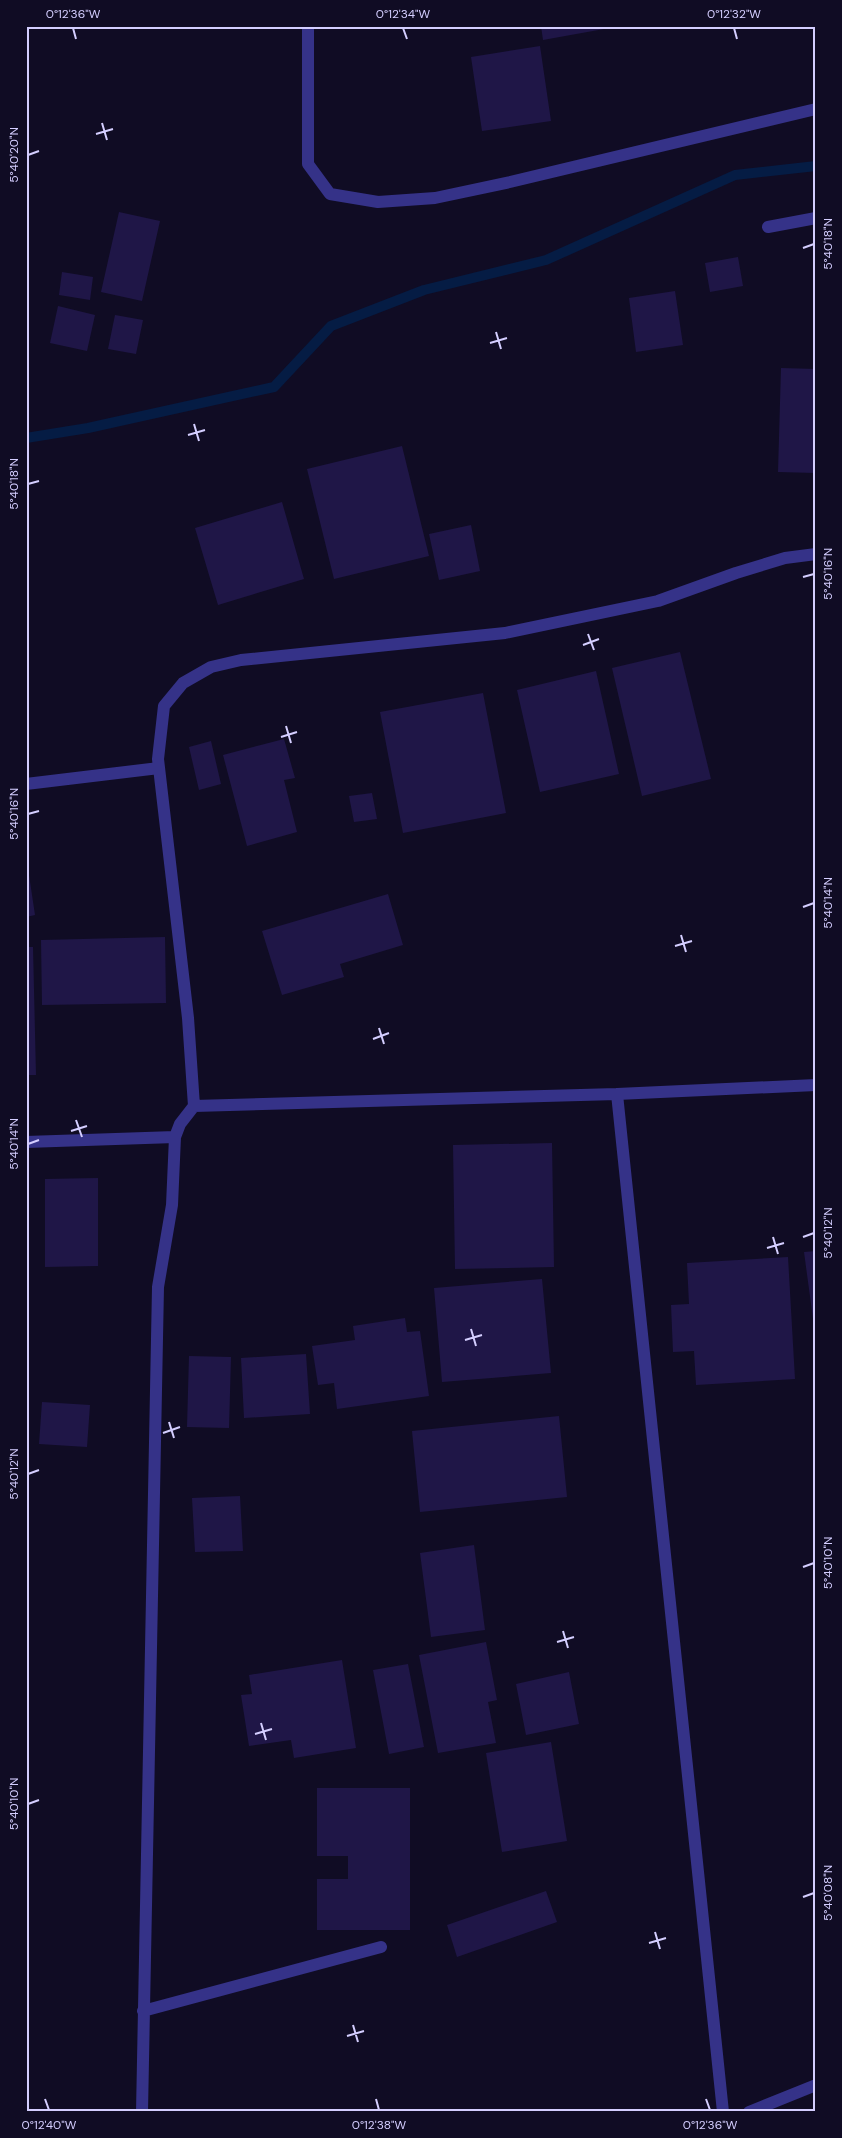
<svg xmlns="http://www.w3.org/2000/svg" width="842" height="2138" font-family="'DM Sans',sans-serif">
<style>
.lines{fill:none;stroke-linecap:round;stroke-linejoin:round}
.stream{stroke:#051c44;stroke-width:10}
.building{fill:#1f1647}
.minor{stroke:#353288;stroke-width:12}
.ticks{fill:none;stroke:#d4ceff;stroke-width:2}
.neatline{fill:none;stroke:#d4ceff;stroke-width:2}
.ticks-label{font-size:12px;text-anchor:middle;fill:#d4ceff}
</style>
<rect width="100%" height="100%" fill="#100c24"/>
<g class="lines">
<!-- stream -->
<path class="stream" d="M26,438L88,428L274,387L331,326L424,290L546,260L735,175L816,166"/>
</g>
<!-- building -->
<path class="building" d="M541,26H615V27L543,40Z
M540,46L551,121L482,131L471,57Z
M119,212L160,221L142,301L101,292Z
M738,257L743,286L710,292L705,263Z
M62,272L93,277L90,300L59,295Z
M675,291L683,345L636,352L629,298Z
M58,306L95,315L87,351L50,343Z
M115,315L143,320L136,354L108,349Z
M781,368L816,369V473L778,472Z
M402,446L429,556L334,579L307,469Z
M282,502L304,579L218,605L195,528Z
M471,525L480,571L439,580L429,534Z
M680,652L711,779L642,796L612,668Z
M596,671L619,774L540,792L517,690Z
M483,693L506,813L403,833L380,712Z
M284,739L295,778L284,780L297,832L247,846L223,755Z
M211,741L221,784L199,790L189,747Z
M372,793L377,819L354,822L349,796Z
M26,855L35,915L26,917Z
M388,894L403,945L340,964L344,977L282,995L262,931Z
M165,937L166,1003L42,1005L41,940Z
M26,947H33L36,1075H26Z
M552,1143L554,1267L455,1269L453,1145Z
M98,1178V1266L45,1267V1179Z
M816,1251V1326H814L804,1252Z
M788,1257L795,1379L696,1385L694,1351L673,1352L671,1305L689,1304L687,1263Z
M542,1279L551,1373L442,1382L434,1288Z
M405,1318L407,1332L420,1331L429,1396L337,1409L334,1383L318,1385L312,1346L355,1340L353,1326Z
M306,1354L310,1414L244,1418L241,1358Z
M189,1356L231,1357L229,1428L187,1427Z
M42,1402L90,1405L87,1447L39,1444Z
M559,1416L567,1497L420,1512L412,1431Z
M240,1496L243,1551L195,1552L192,1498Z
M474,1545L485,1630L431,1637L420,1553Z
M486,1642L497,1700L488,1702L496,1743L438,1753L419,1655Z
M342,1660L356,1748L294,1758L291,1740L249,1746L241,1695L252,1694L249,1675Z
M408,1664L424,1747L389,1754L373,1670Z
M569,1672L579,1724L526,1735L516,1684Z
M551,1742L567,1841L502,1852L486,1753Z
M317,1788H410V1930H317V1879H348V1856H317Z
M546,1891L557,1922L457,1957L447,1925Z"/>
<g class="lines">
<!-- minor -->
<path class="minor" d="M308,26V164L330,194L378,202L435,198L510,182L816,109
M768,227L816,218
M26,784L159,768
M617,1094L723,2112
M194,1106L617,1094L816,1085
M26,1142L175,1137
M143,2011L381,1947
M142,2112L158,1287L172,1205L175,1137L180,1124L194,1106L188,1018L158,759L164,706L183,683L211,667L241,660L505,633L658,601L736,573L785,558L816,554
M749,2112L816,2085"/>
</g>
<!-- ticks -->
<path class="ticks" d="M73,28L76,39M403,28L407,39M734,28L737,39M102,123L107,140M96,134L113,129M28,155L39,151M803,248L814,244M496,332L501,349M490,343L507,338M194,424L199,441M188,435L205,430M28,484L39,481M803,577L814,574M588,634L594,650M583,645L599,639M286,726L291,743M281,737L297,732M28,814L39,811M803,907L814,903M681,935L686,952M675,946L692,941M379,1028L384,1044M373,1039L389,1033M76,1120L82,1137M71,1131L87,1126M28,1144L39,1140M773,1237L778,1254M803,1237L814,1233M767,1248L784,1243M471,1329L476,1346M465,1340L482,1335M169,1422L174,1438M163,1433L180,1427M28,1474L39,1470M803,1567L814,1563M563,1631L568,1648M557,1642L574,1637M261,1723L266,1740M255,1734L272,1729M28,1804L39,1800M803,1897L814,1893M655,1932L660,1949M649,1943L666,1938M353,2025L358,2042M347,2036L364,2031M45,2099L49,2110M376,2099L379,2110M706,2099L710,2110"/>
<!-- border -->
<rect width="842" height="2138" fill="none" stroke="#100c24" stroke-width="55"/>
<rect x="28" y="28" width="786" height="2082" class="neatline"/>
<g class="ticks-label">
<text x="73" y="18">0°12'36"W</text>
<text x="403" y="18">0°12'34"W</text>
<text x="734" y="18">0°12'32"W</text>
<text transform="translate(14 155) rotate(-90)" y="4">5°40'20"N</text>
<text transform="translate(828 244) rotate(-90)" y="4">5°40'18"N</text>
<text transform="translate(14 484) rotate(-90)" y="4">5°40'18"N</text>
<text transform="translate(828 574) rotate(-90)" y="4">5°40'16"N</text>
<text transform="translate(14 814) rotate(-90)" y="4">5°40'16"N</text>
<text transform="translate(828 903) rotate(-90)" y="4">5°40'14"N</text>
<text transform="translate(14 1144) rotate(-90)" y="4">5°40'14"N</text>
<text transform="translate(828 1233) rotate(-90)" y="4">5°40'12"N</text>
<text transform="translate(14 1474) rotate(-90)" y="4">5°40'12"N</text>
<text transform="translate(828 1563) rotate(-90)" y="4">5°40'10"N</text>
<text transform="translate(14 1804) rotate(-90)" y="4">5°40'10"N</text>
<text transform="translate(828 1893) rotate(-90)" y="4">5°40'08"N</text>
<text x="49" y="2129">0°12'40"W</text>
<text x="379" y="2129">0°12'38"W</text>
<text x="710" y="2129">0°12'36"W</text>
</g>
</svg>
